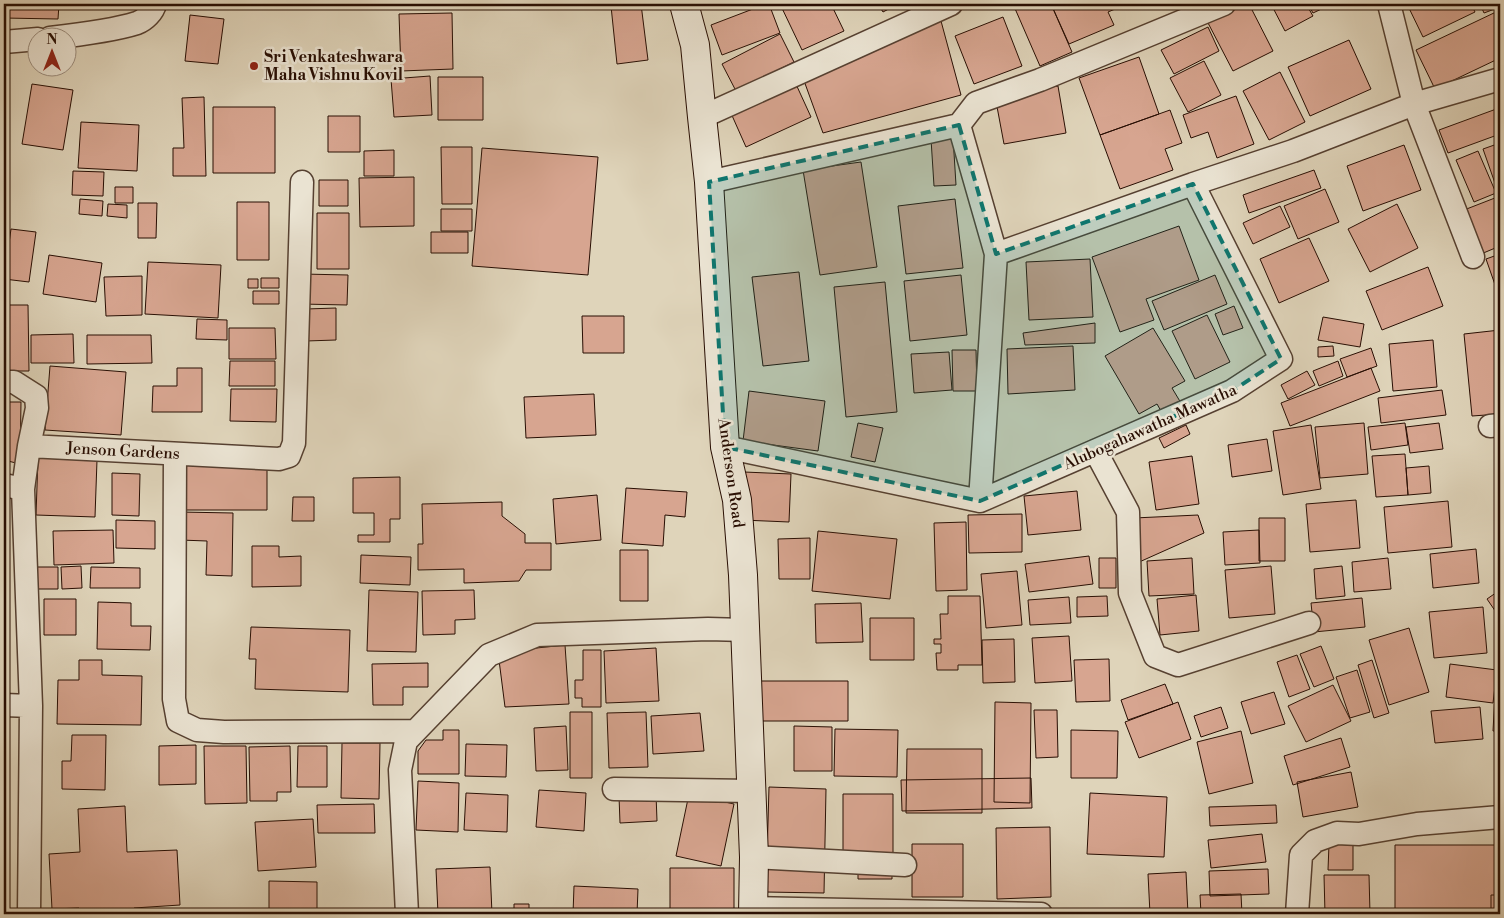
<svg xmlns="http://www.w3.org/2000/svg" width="1504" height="918" font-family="'Libre Bodoni',serif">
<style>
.building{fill:#d7a590;stroke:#280e03}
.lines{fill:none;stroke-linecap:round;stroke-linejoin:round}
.street-casing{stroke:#564031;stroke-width:25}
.secondary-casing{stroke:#280e03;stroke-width:30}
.street{stroke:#eae3d2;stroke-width:22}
.secondary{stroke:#eae3d2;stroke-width:28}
.marked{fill:#0f766e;fill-opacity:0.2;stroke:#0f766e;stroke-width:4;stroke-dasharray:10 6;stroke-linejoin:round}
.poi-dot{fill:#8f2418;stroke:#eae3d2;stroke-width:2}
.labels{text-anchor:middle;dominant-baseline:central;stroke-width:5;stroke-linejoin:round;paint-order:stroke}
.poi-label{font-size:16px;font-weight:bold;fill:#280e03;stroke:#eae3d2;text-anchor:start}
.street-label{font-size:16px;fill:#280e03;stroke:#eae3d2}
</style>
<rect width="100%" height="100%" fill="#dfd4ba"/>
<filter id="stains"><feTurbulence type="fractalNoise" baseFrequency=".004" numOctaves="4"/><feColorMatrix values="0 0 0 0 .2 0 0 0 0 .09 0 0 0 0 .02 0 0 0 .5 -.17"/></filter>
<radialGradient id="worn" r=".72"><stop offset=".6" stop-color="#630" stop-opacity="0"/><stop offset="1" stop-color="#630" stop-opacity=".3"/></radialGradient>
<!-- building -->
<path class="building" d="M4,4H59L58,19L4,18Z
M641,4L648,60L617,64L611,6Z
M766,4H769L780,33L722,55L711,25Z
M780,4H831L844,31L802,50Z
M878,4H898L883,12Z
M1013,4H1051L1072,52L1040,66Z
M1051,4H1127L1108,12L1114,25L1069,44Z
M1242,4H1249L1273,51L1233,71L1207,21Z
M1271,4H1306L1313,16L1285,31Z
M1308,4H1332L1313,13Z
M1407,4H1471L1475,12L1423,37Z
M1480,4H1500V7L1484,13Z
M1496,12L1500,20V58L1435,89L1416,50Z
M452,13L453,69L401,71L399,14Z
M190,15L224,19L218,64L185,61Z
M1003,17L1022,66L974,84L955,36Z
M941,21L961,95L823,133L803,78Z
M1208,27L1219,51L1174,74L1161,50Z
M780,34L794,62L736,91L722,64Z
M1349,40L1371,89L1310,116L1288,67Z
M1139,57L1159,114L1100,135L1079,78Z
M1204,61L1221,95L1188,112L1170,78Z
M1280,72L1305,122L1269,140L1243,91Z
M430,76L432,115L394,117L391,79Z
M438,77H483V120H438Z
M795,82L811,117L746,147L730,111Z
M32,84L73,90L63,150L22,144Z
M1058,86L1066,133L1004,144L995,96Z
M1236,96L1254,144L1217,158L1208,132L1191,138L1183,115Z
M204,97L206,176H173V148H184L182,98Z
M213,107H275V173H213Z
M1499,108L1500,134L1448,153L1439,130Z
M1170,110L1182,143L1165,149L1173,170L1120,189L1100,135Z
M328,116H360V152H328Z
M81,122L139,125L137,171L78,168Z
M953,137L956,185L934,186L931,139Z
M1500,143V188L1497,189L1483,149Z
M1404,145L1421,190L1363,211L1347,166Z
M441,147H472V204H442Z
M482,148L598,157L588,275L472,266Z
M394,150V176H364V151Z
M1478,151L1496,193L1474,202L1456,160Z
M861,162L877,267L820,275L803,170Z
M1314,170L1321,188L1249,213L1243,195Z
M73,171L104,172L103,196L72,195Z
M414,177V226L360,227L359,178Z
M319,180H348V206H319Z
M115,187H133V203H115Z
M1325,189L1339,222L1298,239L1284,206Z
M1500,196V246L1481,254L1464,210Z
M80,199L103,201L102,216L79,214Z
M955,199L963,268L906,274L898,206Z
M237,202H269V260H237Z
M138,203H157L156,238H138Z
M108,204L127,205V218L107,216Z
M1397,204L1418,248L1370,272L1348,229Z
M1280,206L1290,227L1253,244L1243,223Z
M441,209H472V231H441Z
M317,213H349V269H317Z
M1179,226L1199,280L1146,299L1154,320L1120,332L1092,257Z
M11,229L36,232L29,282L4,279Z
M431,232H468V253H431Z
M1309,238L1329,281L1279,303L1260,259Z
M1500,254V299L1486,259Z
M49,255L102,263L96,302L43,294Z
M1090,259L1093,317L1029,320L1026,262Z
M148,262L221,265L218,318L145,314Z
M1428,267L1443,306L1382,330L1366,291Z
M799,272L809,361L763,366L752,277Z
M302,274L348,275L347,305L301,304Z
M961,275L967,335L910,341L904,281Z
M1215,275L1227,304L1164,330L1152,301Z
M142,276V315L106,316L104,277Z
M261,278H279V288H261Z
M248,279H258V288H248Z
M885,282L897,412L846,417L834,287Z
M253,291H279V304H253Z
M4,305H28L29,371H4Z
M1234,306L1243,328L1223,335L1215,314Z
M336,308V340L306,341V309Z
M1207,315L1230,362L1195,379L1172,331Z
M582,316H624V353H583Z
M1323,317L1364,324L1360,347L1318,340Z
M197,319L227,320V340L196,339Z
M1095,323V343L1025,345L1023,333Z
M229,328H275L276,359H229Z
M1153,328L1185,381L1172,388L1184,408L1165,418L1157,404L1139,414L1105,356Z
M1500,330V414L1472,416L1464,334Z
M73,334L74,363H31V335Z
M87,335H151L152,363L87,364Z
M1433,340L1437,387L1393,391L1389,344Z
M1073,346L1075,390L1008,394L1007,349Z
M1333,346L1334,356L1318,357V347Z
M1371,348L1377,366L1347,377L1340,359Z
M952,350H976L977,391H953Z
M949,352L952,390L914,393L911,354Z
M230,361H275V386H229Z
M1338,361L1343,376L1319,386L1313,371Z
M50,366L126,372L121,435L45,430Z
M177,368H202V412H152L153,386H177Z
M1371,368L1380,391L1290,426L1281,403Z
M1307,371L1315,385L1288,399L1281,385Z
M231,389H277L276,422L230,421Z
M1442,390L1446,415L1381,423L1378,398Z
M749,391L825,401L818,451L743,441Z
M594,394L596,435L526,438L524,397Z
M4,402H21L20,464L4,460Z
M858,423L883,428L875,462L851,457Z
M1364,423L1368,474L1320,478L1315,427Z
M1405,423L1408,445L1371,450L1368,427Z
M1439,423L1443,449L1410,453L1406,427Z
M1186,425L1190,434L1164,448L1159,438Z
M1311,425L1321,489L1283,495L1273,431Z
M1267,439L1272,471L1232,477L1228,445Z
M1405,454L1408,495L1376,497L1372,456Z
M1192,456L1199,504L1156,510L1149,462Z
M38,458L97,460L95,517L36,515Z
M267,463V510H185V464Z
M1429,466L1431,493L1408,495L1406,468Z
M744,472L791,474L789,522L742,520Z
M112,473L140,474L139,516L112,515Z
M400,477V519H390V542H358V535H374V513H353V478Z
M626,488L687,492L685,517L665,515L663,546L622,543Z
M1077,491L1081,530L1028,535L1024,496Z
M597,495L601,540L556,544L553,499Z
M293,497H314V521H292Z
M1356,500L1360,548L1310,552L1306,504Z
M1448,501L1452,547L1388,553L1384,507Z
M502,502V516L525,534V543H551V570H526L519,581L464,583V569L418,570V544H423L422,504Z
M180,512L233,513L232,576L206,575L207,541L180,540Z
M1022,514V552L969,553L968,515Z
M1198,515L1204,533L1137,563L1134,518Z
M1259,518H1285V561H1259Z
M116,520L155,521V549L116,548Z
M966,522L967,590L936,591L934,523Z
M113,530L114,563L54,565L53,531Z
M1259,530L1260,563L1225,565L1223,532Z
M818,531L897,539L890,599L812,591Z
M810,538V579H779L778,539Z
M252,546H279V557L301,556V586L252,587Z
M1476,549L1479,583L1433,588L1430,554Z
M620,550H648V601H620Z
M361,555L411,557L410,585L360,583Z
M1089,556L1093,584L1029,592L1025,564Z
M1099,558H1116V588H1099Z
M1192,558L1194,594L1149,596L1147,561Z
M1388,558L1391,589L1354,592L1352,562Z
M81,566L82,588L62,589L61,567Z
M1271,566L1275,614L1229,618L1225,570Z
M1342,566L1345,596L1316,599L1314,569Z
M37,567H58V589H37Z
M91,567L140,568V588H90Z
M1017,571L1022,625L986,628L981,574Z
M369,590L418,592L416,652L367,651Z
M474,590L475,619L455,620V634L423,635L422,591Z
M1500,590V618L1487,599Z
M1196,595L1199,631L1160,635L1157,599Z
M948,596H980L982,665H958V670H937L936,653H941V644H934V639H941L940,614H948Z
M1107,596L1108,616L1077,617V597Z
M1069,597L1071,623L1030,625L1028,600Z
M1362,598L1365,627L1314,632L1311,603Z
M44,599H76V635H44Z
M98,602L131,603V626H151L150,650L97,649Z
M861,603L863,642L816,643L815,604Z
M1483,607L1487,653L1434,658L1429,612Z
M870,618H914V660H870Z
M251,627L350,630L348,692L255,689L256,659H249Z
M1409,628L1429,692L1389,705L1369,640Z
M1069,636L1072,681L1035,683L1032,638Z
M1014,639L1015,682L983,683L982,640Z
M565,645L569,704L505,707L499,660L508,651Z
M1321,646L1334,679L1314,687L1300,654Z
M656,648L659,701L606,703L604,651Z
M583,650H601V707H582V698H575V680H583Z
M1297,655L1310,689L1289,697L1277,662Z
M1109,659L1110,701L1076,702L1074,660Z
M79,660H102V675L142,676L141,725L57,724L58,680H79Z
M1372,660L1389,713L1374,718L1358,665Z
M428,663V687H403V705H373L372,664Z
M1450,664L1497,670L1493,703L1446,697Z
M1357,670L1370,712L1350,718L1336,677Z
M1496,675H1500V731H1493Z
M754,681H848V721H754Z
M1165,684L1173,704L1128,720L1121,700Z
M1333,685L1351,721L1306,742L1288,706Z
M1274,692L1285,724L1251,734L1241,702Z
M995,702L1031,703L1030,803L994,802Z
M1178,702L1191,739L1139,758L1125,722Z
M1221,707L1228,728L1201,737L1194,716Z
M1480,707L1483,739L1435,743L1431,711Z
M1034,710H1057L1058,757L1036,758Z
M570,712H592V778H570Z
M646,712L648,767L609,768L607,713Z
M700,713L704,751L653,754L651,716Z
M566,726L568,770L536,771L534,728Z
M794,726L832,727V771H794Z
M835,729L898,730L897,777L834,776Z
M443,730H459V774H418V751L426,740H443Z
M1071,730L1118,731L1117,778H1071Z
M1241,731L1253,783L1209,794L1197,742Z
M72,735H106L105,790L62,789V761H71Z
M1341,738L1350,767L1293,785L1284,756Z
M342,743H380L379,799L341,798Z
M466,744L507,745L506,777L465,776Z
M196,745V784L159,785V746Z
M204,746H246L247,803L205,804Z
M290,746L291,792H277V801H250L249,747Z
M298,746H327V787H297Z
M907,749H982V813H906Z
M1351,772L1358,807L1303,817L1297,782Z
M1031,778L1032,808L902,811L901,780Z
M418,781L459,783L458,832L416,830Z
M769,787L826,789L824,893L766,892Z
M539,790L586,793L584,831L536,827Z
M466,793L508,795L507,832L464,830Z
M1090,793L1167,797L1164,857L1087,854Z
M656,794L657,821L620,823L619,796Z
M689,794L734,804L721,866L676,856Z
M843,794H893V860H843Z
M374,804L375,833H318L317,805Z
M1276,805L1277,823L1210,826L1209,807Z
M125,806L127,852L177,850L180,905L134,908V914H79V908L52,909L49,854L80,852L78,809Z
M313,819L316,867L258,871L255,822Z
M1050,827L1051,897L997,899L996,828Z
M1262,834L1266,862L1211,868L1208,840Z
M912,844H963V897H912Z
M1329,844L1353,845V870H1328Z
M1395,845H1495V914H1395Z
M858,866H892V879H858Z
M490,867L492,914H438L436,869Z
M670,868H734V914H670Z
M1268,869L1269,894L1210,896L1209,871Z
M1186,872L1188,914H1150L1148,874Z
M1324,875H1369L1370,914H1325Z
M269,881L317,882V914H269Z
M574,886L638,889L637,914H573Z
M1241,894L1242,914H1201L1200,895Z
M1491,895H1500V914H1491Z
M514,904H529V914H514Z"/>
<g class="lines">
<defs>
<path id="street" d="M50,38C77,35 112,31 137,23C145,20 153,12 155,4
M4,42L38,39
M702,117L951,4
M709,182L959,125
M1193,184L1293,151L1414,104L1389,4
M1473,257L1414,104L1500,79
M4,382H14L36,396L37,408L29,446
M1490,426L1500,425
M725,447L980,501L1232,391L1281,359L1193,184L996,254L959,125L976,103L1040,80L1224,4
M1096,452L1128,512L1130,593L1155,656L1178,665L1309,623
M175,454L174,699L178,721L197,730L224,732L415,731
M4,485L23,489L29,446L279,459L289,456L294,443L302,182
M23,489L31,706L29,914
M980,501L996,254
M4,705L31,706
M614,789L752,791
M754,857L905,865
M753,908L1041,914
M407,914L400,770L406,741L489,655L537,635L708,629L745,630
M1297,914L1301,855L1315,841L1337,833L1359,834L1417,824L1500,817"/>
<path id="secondary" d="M684,4L695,45L702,117L709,182L725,447L737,500L743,575L754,857L753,914"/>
</defs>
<!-- street casing -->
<use href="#street" class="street-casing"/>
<!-- secondary casing -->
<use href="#secondary" class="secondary-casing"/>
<!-- street -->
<use href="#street" class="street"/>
<!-- secondary -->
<use href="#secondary" class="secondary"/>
</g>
<!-- marked area -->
<path class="marked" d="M959,125L996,254L1193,184L1281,359L1232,391L980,501L725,447L709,182Z"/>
<!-- markers -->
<circle class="poi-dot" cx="254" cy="66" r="5"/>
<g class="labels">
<!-- poi labels -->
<g class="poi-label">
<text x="264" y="57">Sri Venkateshwara<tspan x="264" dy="18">Maha Vishnu Kovil</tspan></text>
</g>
<!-- street labels -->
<g class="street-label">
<text transform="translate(1150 427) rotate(-24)">Alubogahawatha Mawatha</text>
<text transform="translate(123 451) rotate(3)">Jenson Gardens</text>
<text transform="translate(731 473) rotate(82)">Anderson Road</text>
</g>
</g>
<!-- margin -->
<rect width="1504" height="918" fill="none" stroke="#dfd4ba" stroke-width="20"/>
<rect x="5" y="5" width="1494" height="908" fill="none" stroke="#280e03" stroke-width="2.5"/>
<rect x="10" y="10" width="1484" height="898" fill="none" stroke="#280e03"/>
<!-- north arrow -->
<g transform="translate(52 52)"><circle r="24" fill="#eae3d2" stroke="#9c8e7f"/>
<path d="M0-4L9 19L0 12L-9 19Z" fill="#8f2418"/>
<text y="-8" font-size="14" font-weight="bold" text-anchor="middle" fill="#280e03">N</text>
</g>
<rect width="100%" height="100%" filter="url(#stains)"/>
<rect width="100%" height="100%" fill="url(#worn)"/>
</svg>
